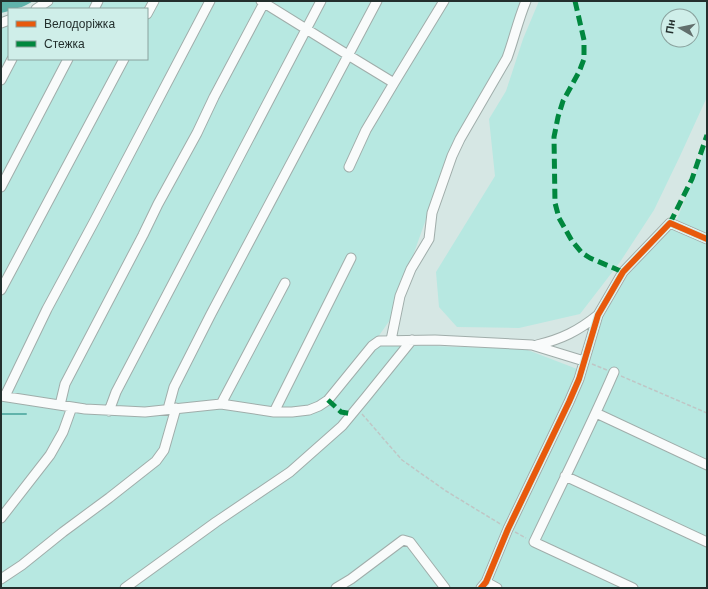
<svg xmlns="http://www.w3.org/2000/svg" width="708" height="589" font-family="Arial,sans-serif">
<style>
.green{fill:#b7e8e1;fill-rule:evenodd}
.water{fill:#60b3ab}
.lines{fill:none;stroke-linecap:round;stroke-linejoin:round}
.stream{stroke:#60b3ab;stroke-width:2}
.minor-casing{stroke:#a0adaa;stroke-width:11}
.path{stroke:#bfc6c5;stroke-width:1.5;stroke-dasharray:4 2;stroke-linecap:butt}
.minor{stroke:#f9fbfb;stroke-width:9}
.quiet{stroke:#00873e;stroke-width:5;stroke-dasharray:10 5;stroke-linecap:butt}
.cycleway-casing{stroke:#cfeee9;stroke-width:8}
.cycleway{stroke:#e8590c;stroke-width:6}
</style>
<rect width="100%" height="100%" fill="#d6e7e4"/>
<!-- green -->
<path class="green" d="M53,1H523L514,21L509,45L450,152L390,320L373,344L525,349L585,372L602,318L627,276L677,219L707,145V228L703,237L707,239V588H1V27L9,23V59H147V9H43Z
M539,1H707V97L680,156L654,210L620,262L580,314L519,328L457,327L439,307L436,272L495,176L489,119L506,91L523,39ZM668,16H692V40H668Z"/>
<!-- water -->
<path class="water" d="M1,1H33C26,6 18,9 9,9V11L1,13Z"/>
<g class="lines">
<!-- stream -->
<path class="stream" d="M1,414H26"/>
<defs>
<path id="minor" d="M261,1L348,55L394,83
M36,9L48,1
M94,9L98,1
M147,14L154,1
M1,23L9,20
M1,80L12,59
M349,167L366,130L394,83L444,1
M1,187L68,59
M1,290L124,59
M391,340L400,296L411,269L429,239L432,213L452,156L460,139L507,58C514,39 518,20 526,1
M537,345C562,339 578,331 598,315
M614,372C589,430 561,485 534,542L633,588
M1,396L85,409L145,412L221,404L274,412H292L309,410L319,406L328,400L372,346L379,341L435,340L532,345L584,361
M5,396L47,309L95,220L210,1
M221,404L285,283
M60,405L65,384L143,235L158,204L197,133L214,97L265,1
M168,409L174,387L211,314L377,1
M109,411L116,392L321,1
M274,412L351,258
M596,413L707,465
M565,476L707,542
M1,518L50,455L63,432L72,407
M1,579L22,565L63,532L109,498L156,461L164,450L176,408
M486,582L497,588
M125,588L216,522L290,472L342,426L366,397L412,340
M336,588L351,579L403,540L410,542L445,588
M481,588L486,582L508,529L569,402L579,379L598,315L623,272L670,223L707,239"/>
</defs>
<!-- minor casing -->
<use href="#minor" class="minor-casing"/>
<!-- path -->
<path class="path" d="M592,364L607,370
M621,376L707,413
M362,414L402,460L446,491L502,525
M515,532L526,538"/>
<!-- minor -->
<use href="#minor" class="minor"/>
<!-- quiet -->
<path class="quiet" d="M575,1L584,40V59L579,72L563,101L558,117L554,137L555,203L559,218L572,241L582,253L590,258L623,272
M670,223L692,179L707,135
M328,400L341,412L352,414"/>
<defs>
<path id="cycleway" d="M481,588L486,582L508,529L569,402L579,379L598,315L623,272L670,223L707,239"/>
</defs>
<!-- cycleway casing -->
<use href="#cycleway" class="cycleway-casing"/>
<!-- cycleway -->
<use href="#cycleway" class="cycleway"/>
</g>
<!-- border -->
<rect width="708" height="589" fill="none" stroke="#232f2d" stroke-width="4"/>
<!-- legend -->
<rect x="8" y="8" width="140" height="52" fill="#cfeee9" stroke="#8aa29e"/>
<rect x="16" y="21" width="20" height="6" fill="#e8590c" stroke="#8aa29e"/>
<text x="44" y="28" font-size="12" fill="#232f2d">Велодоріжка</text>
<rect x="16" y="41" width="20" height="6" fill="#00873e" stroke="#8aa29e"/>
<text x="44" y="48" font-size="12" fill="#232f2d">Стежка</text>
<!-- north arrow -->
<g transform="translate(680 28) rotate(279)"><circle r="19" fill="#cfeee9" stroke="#8aa29e"/>
<path d="M0-3L7 15L0 10L-7 15Z" fill="#626f6d"/>
<text y="-6" font-size="11" font-weight="bold" text-anchor="middle" fill="#232f2d">Пн</text>
</g>
</svg>
